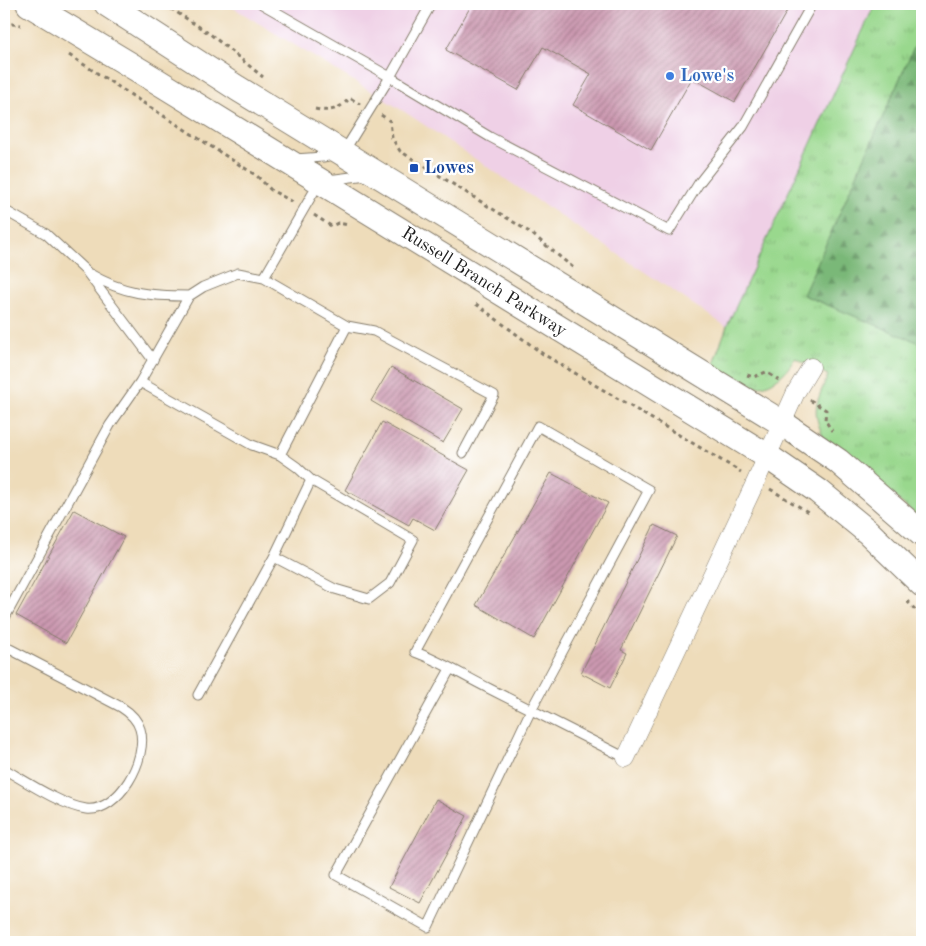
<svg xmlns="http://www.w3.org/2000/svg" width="926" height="946" font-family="'Old Standard TT',serif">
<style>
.built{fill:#efd0e6}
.grass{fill:url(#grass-tufts);stroke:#5a7a54}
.forest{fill:url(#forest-firs);stroke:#4b6a4a}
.building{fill:url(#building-hatch)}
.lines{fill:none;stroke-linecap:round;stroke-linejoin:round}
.lane-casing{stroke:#857c6b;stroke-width:11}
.street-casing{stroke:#857c6b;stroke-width:19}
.secondary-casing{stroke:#857c6b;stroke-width:27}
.path{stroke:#857c6b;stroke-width:3;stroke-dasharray:4 4;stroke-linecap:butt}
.lane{stroke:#fff;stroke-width:9}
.street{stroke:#fff;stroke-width:18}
.secondary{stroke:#fff;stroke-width:25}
.shop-dot{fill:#3f7fe0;stroke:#fff;stroke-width:2}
.transit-dot{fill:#1a4fb4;stroke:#fff;stroke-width:2}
.labels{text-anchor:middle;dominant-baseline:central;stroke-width:4.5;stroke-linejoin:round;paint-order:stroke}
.shop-label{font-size:18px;font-weight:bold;fill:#366cbe;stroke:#fff;text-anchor:start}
.transit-label{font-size:18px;font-weight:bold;fill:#164399;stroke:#fff;text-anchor:start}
.street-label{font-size:18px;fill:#1c1c1c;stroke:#fff}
</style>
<defs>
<pattern id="grass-tufts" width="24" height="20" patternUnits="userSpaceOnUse" patternTransform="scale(1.25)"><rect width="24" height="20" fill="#99d88d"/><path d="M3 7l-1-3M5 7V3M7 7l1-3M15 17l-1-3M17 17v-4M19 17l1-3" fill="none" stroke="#83b979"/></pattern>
<pattern id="forest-firs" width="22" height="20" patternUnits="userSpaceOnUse" patternTransform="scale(1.25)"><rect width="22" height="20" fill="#7ab878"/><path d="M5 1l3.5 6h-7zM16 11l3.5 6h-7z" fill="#639562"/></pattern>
<pattern id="building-hatch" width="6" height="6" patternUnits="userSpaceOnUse" patternTransform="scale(1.25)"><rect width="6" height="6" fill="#cc99b1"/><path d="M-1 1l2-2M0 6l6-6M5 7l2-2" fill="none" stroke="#a57c8f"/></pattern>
</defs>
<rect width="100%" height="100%" fill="#fff"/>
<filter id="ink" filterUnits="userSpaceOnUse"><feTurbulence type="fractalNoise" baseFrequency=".02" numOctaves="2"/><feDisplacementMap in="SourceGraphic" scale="10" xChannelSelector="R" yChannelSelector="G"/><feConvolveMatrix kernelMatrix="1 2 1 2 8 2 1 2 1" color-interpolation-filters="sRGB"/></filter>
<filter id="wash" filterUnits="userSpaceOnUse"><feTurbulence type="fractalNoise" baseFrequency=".0096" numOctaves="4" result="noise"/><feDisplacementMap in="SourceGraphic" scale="20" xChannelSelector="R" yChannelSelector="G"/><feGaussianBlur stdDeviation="1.12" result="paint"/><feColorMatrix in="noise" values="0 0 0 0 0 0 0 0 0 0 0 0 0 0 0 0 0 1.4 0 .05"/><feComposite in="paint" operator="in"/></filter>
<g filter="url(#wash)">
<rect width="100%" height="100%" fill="#eedcba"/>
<!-- built -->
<path class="built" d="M227,4H875L727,327L405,112Z"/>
<!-- grass -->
<path class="grass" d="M875,4H922V520L824,438C810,408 817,403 828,375L795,358C784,377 766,392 743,385C732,382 721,372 712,367L727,326Z"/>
<!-- forest -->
<path class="forest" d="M922,29V344L803,295Z"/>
<g id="blocks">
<!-- building -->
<path class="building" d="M472,4H791L735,102L692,78L651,150L573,105L591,74L543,47L518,90L446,50Z
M391,367L463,409L443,443L371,401Z
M382,422L469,470L435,530L413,518L409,525L345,490Z
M551,473L608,503L534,639L476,605Z
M74,510L124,537L66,643L16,615Z
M654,525L677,536L621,650L627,653L610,688L581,673Z
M436,799L467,816L420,903L389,887Z"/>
</g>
</g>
<g filter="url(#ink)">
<use href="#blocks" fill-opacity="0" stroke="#857c6b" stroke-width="1"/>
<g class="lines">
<defs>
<path id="lane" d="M262,4L390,77L490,137L669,231L699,183L743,127L812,4
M295,159L323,157L343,153L390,77L431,4
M4,210L46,234L86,271L153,360
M90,274C124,294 150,296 189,296
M264,278L347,326L374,331L494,395L463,453
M140,382L252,445L280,455L347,326
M280,455L297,467L311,480L274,557L335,589L369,599L390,583L413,540L311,480
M4,619L110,425L140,382L189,296L203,287L238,273L264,278L320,181L367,175
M4,646L121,707C129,712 137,719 140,729C149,757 119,813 86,809C63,806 25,781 4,769
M450,669L336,875L428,927L531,710L649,490L538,426L415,652C440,661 464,676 488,688C534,711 580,735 626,758
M198,695L274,557"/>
<path id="street" d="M626,758L756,481L796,392L811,367"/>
<path id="secondary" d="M29,4L157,81L767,456L818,491L868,532L922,584
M107,4L237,88L782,423L838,461L922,534"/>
</defs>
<!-- lane casing -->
<use href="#lane" class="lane-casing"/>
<!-- street casing -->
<use href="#street" class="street-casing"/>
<!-- secondary casing -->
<use href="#secondary" class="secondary-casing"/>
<!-- path -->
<path class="path" d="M164,4L210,34L263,77
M4,27L12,24L21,25
M69,55L257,176L271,190L293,202
M315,109C331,112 338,110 350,98L360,104
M381,115L390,121L392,138L400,151L531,233L576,270
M314,215L331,226L338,223L348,225
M476,304L543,354L741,472
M747,375L754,377L766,372L782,382
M810,400L826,410L825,420L832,431
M770,489L808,512
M907,601L922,617"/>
<!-- lane -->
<use href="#lane" class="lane"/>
<!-- street -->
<use href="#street" class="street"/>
<!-- secondary -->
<use href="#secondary" class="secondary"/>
</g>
</g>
<!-- markers -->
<circle class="shop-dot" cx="670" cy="76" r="5"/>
<rect class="transit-dot" x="409" y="163" width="10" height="10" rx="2.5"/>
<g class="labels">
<!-- shop labels -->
<g class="shop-label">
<text x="680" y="76">Lowe's</text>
</g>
<!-- transit labels -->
<g class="transit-label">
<text x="424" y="168">Lowes</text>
</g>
<!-- street labels -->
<g class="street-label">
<text transform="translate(484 282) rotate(32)">Russell Branch Parkway</text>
</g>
</g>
<!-- margin -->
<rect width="926" height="946" fill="none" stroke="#fff" stroke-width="20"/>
</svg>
